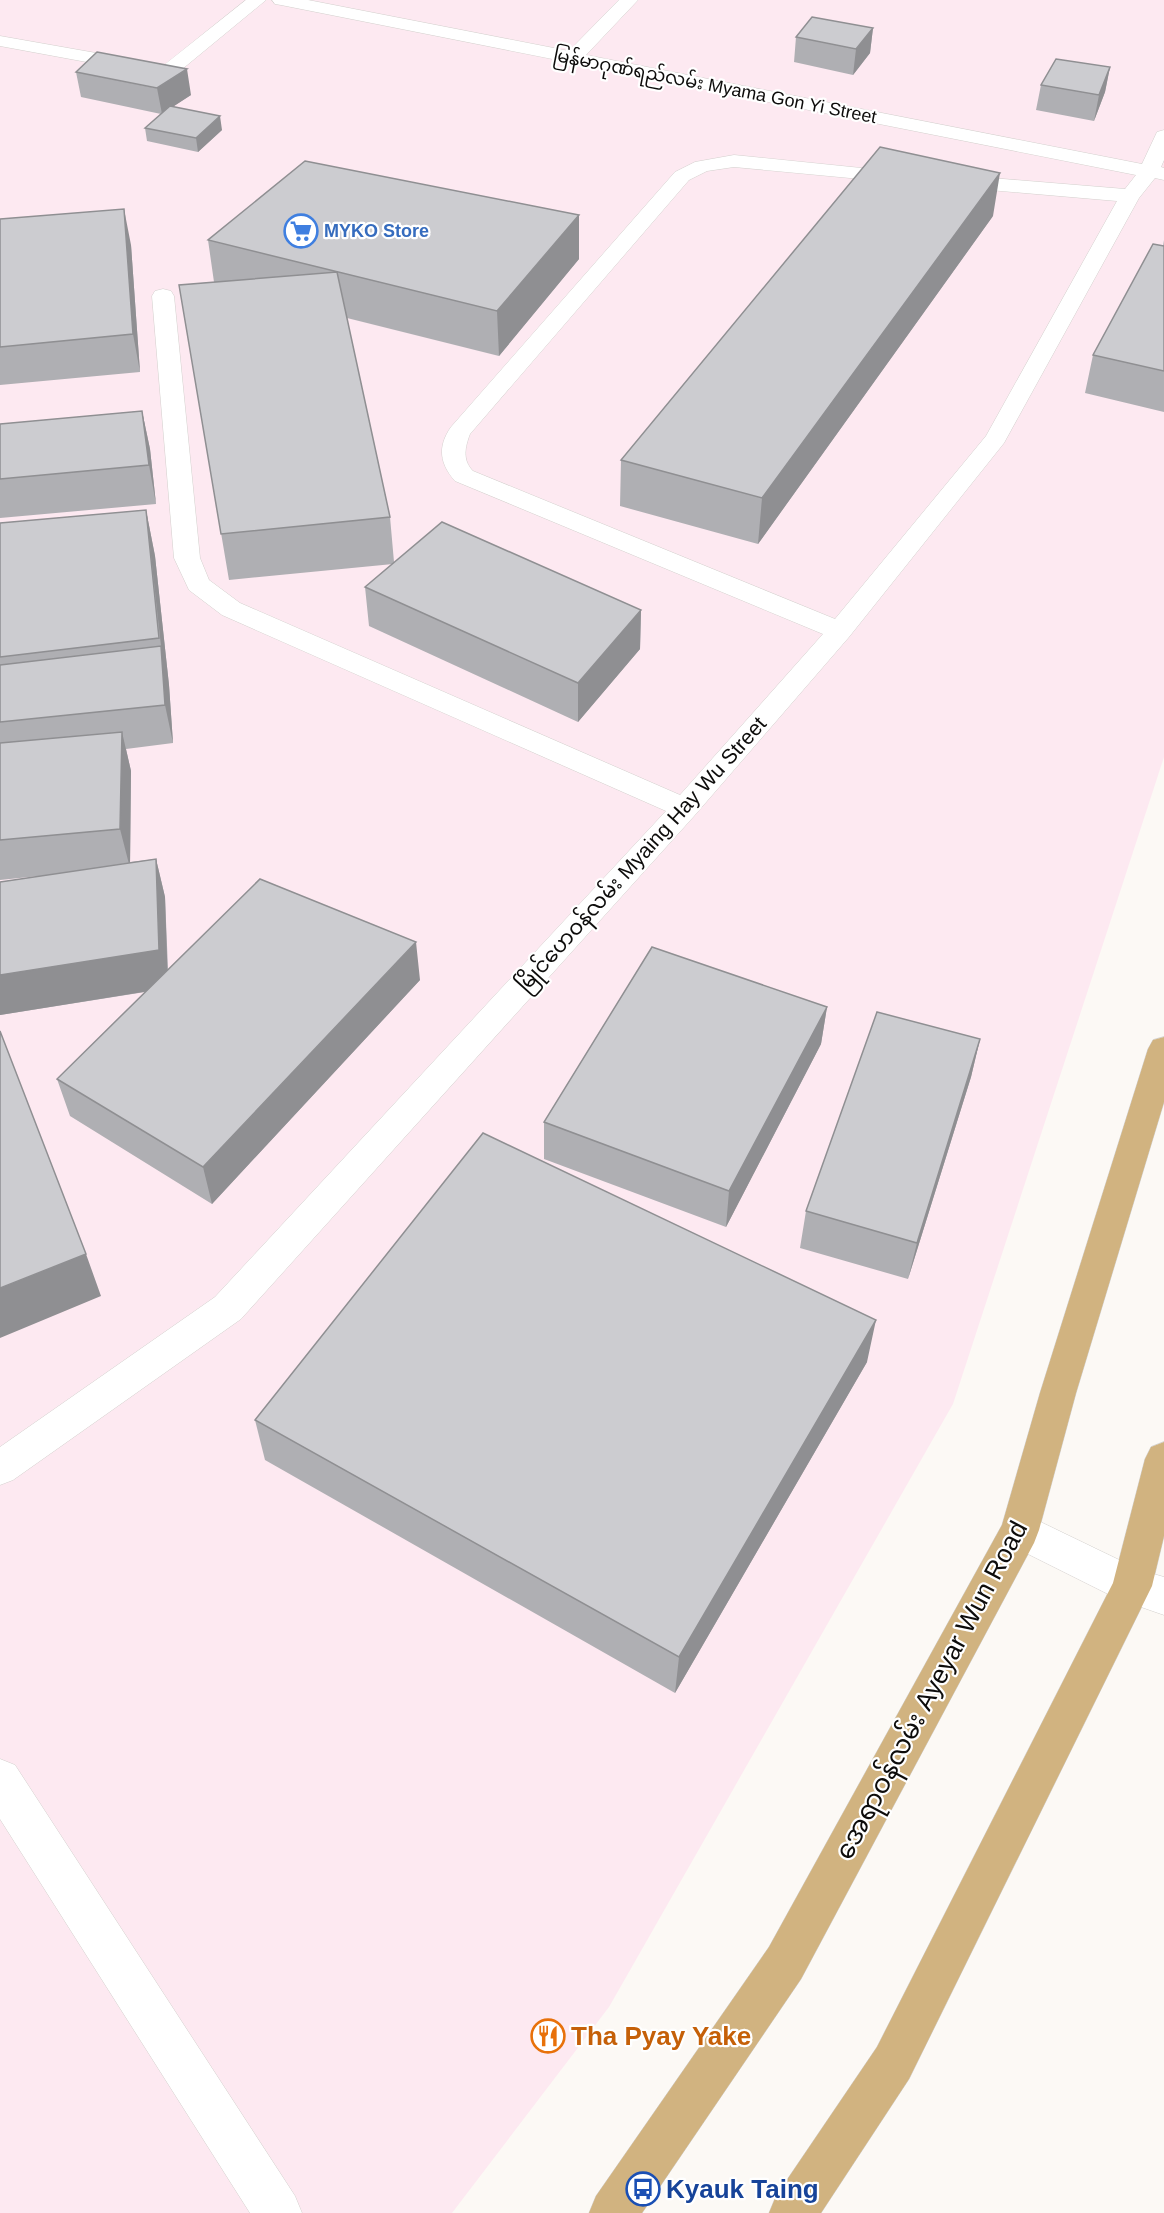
<svg xmlns="http://www.w3.org/2000/svg" width="1164" height="2213" font-family="Helvetica,'Noto Sans Myanmar',sans-serif">
<style>
.industrial{fill:#fde9f1}
.lines{fill:none;stroke-linecap:round;stroke-linejoin:round}
.minor-casing{stroke:#d3d0cd;stroke-width:1}
.major-casing{stroke:#d3d3d3;stroke-width:1}
.minor{fill:#fff;fill-rule:evenodd}
.major{fill:#d1b380;fill-rule:evenodd}
.wall{fill:#afafb3}
.shaded-wall{fill:#8f8f92}
.building{fill:#ccccd0;stroke:#8f8f92;stroke-width:1.5}
.labels{text-anchor:middle;dominant-baseline:central;stroke-width:4.5;stroke-linejoin:round;paint-order:stroke}
.far-street-label{font-size:18px;fill:#0d0c0b;stroke:#fff}
.far-shop-label{font-size:18px;font-weight:bold;fill:#366cbe;stroke:#fff;text-anchor:start}
.street-label{font-size:21px;fill:#0d0c0b;stroke:#fff}
.near-street-label{font-size:26px;fill:#0d0c0b;stroke:#fff}
.near-food-label{font-size:26px;font-weight:bold;fill:#c56008;stroke:#fff;text-anchor:start}
.near-transit-label{font-size:26px;font-weight:bold;fill:#164399;stroke:#fff;text-anchor:start}
</style>
<rect width="100%" height="100%" fill="#fcf9f5"/>
<!-- industrial -->
<path class="industrial" d="M0,0H1164V757L953,1404L609,2007L452,2213H0Z"/>
<g class="lines">
<defs>
<path id="minor" d="M246,0H266L175,75L168,77L0,46V36L164,65Z
M272,0H308L569,51L619,0H638L586,55L1142,164L1157,132L1164,130V160L1161,167L1164,168V180L1155,178L1139,198L1004,443L849,637L695,815L241,1319L13,1480L0,1485V1447L215,1297L666,811L222,615L189,590L174,558L152,296L155,291L163,289L171,291L174,296L200,558L209,580L240,603L680,795L823,634L455,481C440,464 437,447 451,427L675,172L695,162L734,155L910,173L913,177L910,181L903,183L734,167L707,171L689,180L470,434C465,447 462,460 473,471L835,619L986,436L1117,201L955,187L948,185L945,181L948,177L955,175L1125,189L1136,175L281,5L275,4Z
M1020,1512L1140,1570L1164,1577V1615L1118,1599L1006,1543L1001,1530L1006,1517Z
M0,1759L15,1765L295,2196L302,2213H250L0,1819Z"/>
<path id="major" d="M1164,1037V1102L1076,1393L1039,1530L1034,1543L801,1979L642,2213H589L596,2196L769,1947L1002,1525L1040,1393L1148,1049L1153,1040Z
M1164,1442V1536L1152,1586L909,2079L821,2213H769L776,2196L877,2047L1113,1583L1145,1459L1151,1447Z"/>
</defs>
<!-- minor casing -->
<use href="#minor" class="minor-casing"/>
<!-- major casing -->
<use href="#major" class="major-casing"/>
<!-- minor -->
<use href="#minor" class="minor"/>
<!-- major -->
<use href="#major" class="major"/>
</g>
<!-- wall -->
<path class="wall" d="M873,28L870,53L853,75L794,62L796,37Z
M1110,67L1105,92L1094,121L1036,110L1041,85Z
M76,72L191,95L172,107L222,130L198,152L147,141L145,128L161,114L81,97Z
M579,215V259L499,356L347,318L390,517L394,562L641,610L640,649L578,722L369,626L365,587L393,564L229,580L179,285L214,282L208,240Z
M993,216L758,544L620,506L621,460Z
M0,219L131,245L140,372L0,385Z
M1164,240V412L1085,393L1093,355L1163,246Z
M142,411L150,449L156,504L0,518V424Z
M146,510L155,556L169,685L173,743L126,749L131,771L130,862L156,859L165,897L168,969L420,980L212,1204L70,1116L57,1079L145,992L0,1015V882L39,876L0,880V523Z
M827,1007L821,1044L726,1227L544,1159V1122Z
M980,1039L971,1077L908,1279L800,1248L806,1211Z
M867,1362L675,1693L265,1460L255,1420Z"/>
<!-- shaded-wall -->
<path class="shaded-wall" d="M873,28L870,53L853,75L856,49Z
M1110,67L1105,92L1094,121L1099,95Z
M187,69L191,95L162,114L157,88Z
M220,116L222,130L198,152L196,138Z
M1000,173L993,216L758,544L762,498Z
M124,209L131,245L140,372L133,334Z
M579,215V259L499,356L497,311Z
M142,411L150,449L156,504L149,465Z
M146,510L155,556L169,685L173,743L165,705L161,646Z
M641,610L640,649L578,722V683Z
M122,732L131,771L130,868L120,829Z
M156,859L165,897L168,988L0,1015V975Z
M416,942L420,980L212,1204L203,1167Z
M827,1007L821,1044L726,1227L729,1191Z
M980,1039L971,1077L908,1279L917,1243Z
M86,1254L101,1296L0,1338V1288Z
M876,1320L867,1362L675,1693L679,1657Z"/>
<!-- building -->
<path class="building" d="M812,17L873,28L856,49L796,37Z
M97,52L187,69L157,88L76,72Z
M1056,59L1110,67L1099,95L1041,85Z
M170,106L220,116L196,138L145,128Z
M880,147L1000,173L762,498L621,460Z
M305,161L579,215L497,311L208,240Z
M124,209L133,334L0,347V219Z
M1153,244L1164,246V371L1093,355Z
M337,272L390,517L221,534L179,285Z
M142,411L149,465L0,479V424Z
M146,510L159,638L0,657V523Z
M442,522L641,610L578,683L365,587Z
M161,646L165,705L0,722V665Z
M122,732L120,829L0,840V743Z
M156,859L159,950L0,975V882Z
M260,879L416,942L203,1167L57,1079Z
M652,947L827,1007L729,1191L544,1122Z
M877,1012L980,1039L917,1243L806,1211Z
M0,1031L86,1254L0,1288Z
M483,1133L876,1320L679,1657L255,1420Z"/>
<!-- icons -->
<defs>
<symbol id="supermarket-ring" viewBox="-11 -11 22 22"><circle r="9.5" fill="#fff" stroke="#3f7fe0" stroke-width="1.5"/><path d="M-6-5.5h2.5l.6 2H6L4.5 2H-2.5L-4.4-4H-6ZM-1.5 3.2a1.3 1.3 0 1 0 .1 0ZM3 3.2a1.3 1.3 0 1 0 .1 0Z" fill="#3f7fe0"/></symbol>
<symbol id="restaurant-ring" viewBox="-11 -11 22 22"><circle r="9.5" fill="#fff" stroke="#e8710a" stroke-width="1.5"/><path d="M-5-6h1v4h1v-4h1v4h1v-4h1v5L-1.5 .5V6h-2V.5L-5-1ZM5-6V6H3V1.5H1.5Q1.5-4 5-6Z" fill="#e8710a"/></symbol>
<symbol id="bus-ring" viewBox="-11 -11 22 22"><circle r="9.5" fill="#fff" stroke="#1a4fb4" stroke-width="1.5"/><path d="M-5-6H5V4H4V6H2V4H-2V6H-4V4H-5ZM-3.5-4V0h7V-4ZM-3.5 1.2v1.5H-2V1.2ZM2 1.2v1.5H3.5V1.2Z" fill="#1a4fb4"/></symbol>
</defs>
<g fill-rule="evenodd">
<use href="#supermarket-ring" x="282" y="212" width="38" height="38"/>
<use href="#restaurant-ring" x="529" y="2017" width="38" height="38"/>
<use href="#bus-ring" x="624" y="2170" width="38" height="38"/>
</g>
<g class="labels">
<!-- far-street labels -->
<g class="far-street-label">
<text transform="translate(715 86) rotate(11)">မြန်မာဂုဏ်ရည်လမ်း Myama Gon Yi Street</text>
</g>
<!-- far-shop labels -->
<g class="far-shop-label">
<text x="324" y="231">MYKO Store</text>
</g>
<!-- street labels -->
<g class="street-label">
<text transform="translate(641 854) rotate(-48)">မြိုင်ဟေဝန်လမ်း Myaing Hay Wu Street</text>
</g>
<!-- near-street labels -->
<g class="near-street-label">
<text transform="translate(931 1690) rotate(-62)">အေရာဝန်လမ်း Ayeyar Wun Road</text>
</g>
<!-- near-food labels -->
<g class="near-food-label">
<text x="571" y="2036">Tha Pyay Yake</text>
</g>
<!-- near-transit labels -->
<g class="near-transit-label">
<text x="666" y="2189">Kyauk Taing</text>
</g>
</g>
</svg>
